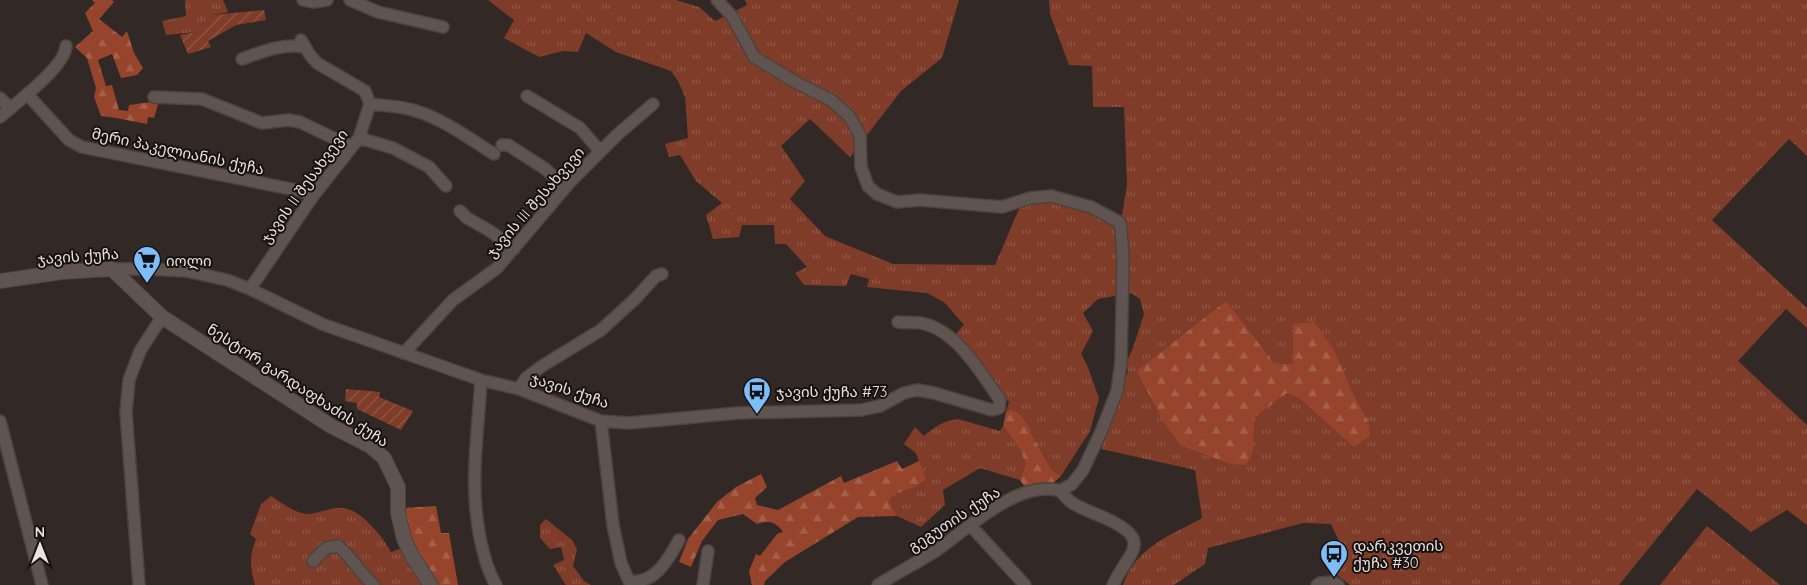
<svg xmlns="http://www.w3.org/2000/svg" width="1807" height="585" font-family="Quicksand,'Noto Sans Georgian',sans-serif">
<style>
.grass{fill:url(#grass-tufts);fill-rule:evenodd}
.forest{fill:url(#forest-firs)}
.garden{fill:url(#garden-furrows)}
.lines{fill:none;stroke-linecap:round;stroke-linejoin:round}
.minor-casing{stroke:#4c4340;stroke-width:14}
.tertiary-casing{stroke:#4c4340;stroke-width:16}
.minor{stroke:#605451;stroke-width:11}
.tertiary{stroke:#605451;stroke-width:14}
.labels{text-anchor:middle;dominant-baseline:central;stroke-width:4;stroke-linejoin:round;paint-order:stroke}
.street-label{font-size:15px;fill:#e9e2e0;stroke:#171210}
.poi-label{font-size:15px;fill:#e9e2e0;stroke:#171210;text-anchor:start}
</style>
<defs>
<pattern id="grass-tufts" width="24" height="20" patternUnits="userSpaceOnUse" patternTransform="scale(1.25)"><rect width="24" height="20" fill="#7f3c28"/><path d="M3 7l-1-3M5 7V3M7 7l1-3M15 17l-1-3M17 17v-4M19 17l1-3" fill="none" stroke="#915847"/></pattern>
<pattern id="forest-firs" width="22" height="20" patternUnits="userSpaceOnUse" patternTransform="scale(1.25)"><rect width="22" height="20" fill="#96452c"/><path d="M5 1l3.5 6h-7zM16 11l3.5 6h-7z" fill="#a5604a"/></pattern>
<pattern id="garden-furrows" width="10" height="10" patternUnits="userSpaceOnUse" patternTransform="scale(1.25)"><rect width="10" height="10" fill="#7f3c28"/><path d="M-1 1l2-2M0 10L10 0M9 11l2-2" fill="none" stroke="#915847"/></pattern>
</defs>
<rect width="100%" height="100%" fill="#322825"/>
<!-- grass -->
<path class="grass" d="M185,0H223L228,12L211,15L195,32L166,35L162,21L186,16Z
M488,0H676L699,7L715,21L747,5L745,0H959L942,58L901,91L850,157L810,119L781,146L805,181L790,199L825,236L893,264L995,265L1025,195L1122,215L1127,184L1124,107H1093L1092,66L1069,65L1050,14L1049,0H1807V156L1789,139L1712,220L1807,308V328L1786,309L1738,361L1807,425V525L1787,510L1751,532L1697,489L1619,585H1350L1329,569L1328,561L1339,541L1331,524L1303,523L1208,548L1205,564L1174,585H1123C1137,546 1168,537 1202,518L1195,470L1101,449L1128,371L1126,363L1133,348L1144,314L1140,299L1131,293L1098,299L1083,313L1093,331L1081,354L1087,365L1099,398L1090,431L1061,476L1051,469L1032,435L1030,427L1019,413L1011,409L1006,412L1009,402L956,334L964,325L945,303L927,293L867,287L869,279L851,274L846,286L804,285L795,273L807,267L786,244H775L774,225H742L739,237L713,239L706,215L722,203L696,181L680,155L669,157L665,144L688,138L685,97L678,81L671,71L616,52L586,33L578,52L563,51L539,57L504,38L514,20ZM1293,324L1351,389L1367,420L1325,421L1301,400L1287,393L1254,418L1230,464L1181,446L1260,347L1274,363L1294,364Z
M958,419L1000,431L1003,426C1009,435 1025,453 1025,464C1025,469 1021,475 1020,480L980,468L943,490L945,505L921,527L897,516L889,502L893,495L905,490L919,461L916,453L904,444L915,427L924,436C935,426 944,421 958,419Z
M271,496C282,503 293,512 306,514C316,515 332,506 344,508C361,510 384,538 391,552L400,549L420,576L424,585H379L366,582L363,585H255C250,569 249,555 256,539L250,534L261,504Z
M546,519L572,540L577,549L573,566L584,581L591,585H566L553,565L564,560L561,547L550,549L540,538V525Z
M1707,526L1780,585H1660Z"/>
<!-- forest -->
<path class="forest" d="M92,0H112L114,2L99,19L122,37L127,31L134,53L143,68L137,75L121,78L112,54L98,60L106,86L112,85L119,110L128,111L129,105L159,101L154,118L148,117L147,124L116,118L101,116L94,97L96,88L87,58L75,47L93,31L85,13L95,3Z
M1226,301L1274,363L1293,364V324L1314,322L1333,348L1351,389L1368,421L1370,436L1354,447L1301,400L1287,393L1254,418L1253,452L1246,465L1230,464L1181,446L1163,421L1137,371Z
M1011,409L1019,413L1030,427L1032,435L1051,469L1061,476L1051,485L1027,490L1020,480C1021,475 1025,469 1025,464C1025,453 1009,435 1003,426L1006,412Z
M897,461L902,469L919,461L926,479L917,486L893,495L889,502L897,516L858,517L785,562L765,581L764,585H752L749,571L756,554L760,556L777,534L783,532C776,522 769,520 757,524L743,514L718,520L702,541L691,567L679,562L688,539L717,502L736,487L761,474L767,487L755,498L757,505L778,510L841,476L844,483Z
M436,506L441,533H449L458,585H435L411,546L403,508Z"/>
<!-- garden -->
<path class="garden" d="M264,10L266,20L236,25L208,41L211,47L188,54L180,35L195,32L211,15Z
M346,389L380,392L379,397L413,411L401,430L357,409V403L345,401Z"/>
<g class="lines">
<defs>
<path id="minor" d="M303,0L313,2L327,0
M350,0L378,12L443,27
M717,0L732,16L754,57L797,83L831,100L849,116L860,135L861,167L868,186L877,194L897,202L920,200L1002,207L1030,198L1051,196L1091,207L1119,222L1121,228L1123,257L1121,362L1117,391L1101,432L1083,470L1072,484L1060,491
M242,59C261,52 283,43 304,47
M27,94L69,140L82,147L301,191L313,196
M527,96L580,128L600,151
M154,97L202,99L262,123L288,120L300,122L352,147
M0,98L10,108
M370,104C386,106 401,106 416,111C443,119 470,139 494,154
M0,117C16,103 65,67 66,46
M359,138L393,148L429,167L446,186
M502,145H508L544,168L566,187
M460,211L467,218L490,231L514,249
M112,269H149L186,271L227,280L250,289L322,324L481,380L519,389L601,421L629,423L738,413L861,410L880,406L904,393L917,390L934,393L992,410L999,408L1000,400C981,373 957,330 921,323C914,322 906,323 898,322
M250,289L313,196L359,138L370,104L365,91L317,63L310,55L301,40
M404,353L453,300L497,268L571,181L618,134L653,104
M481,380C478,435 469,483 480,538C484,555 487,570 496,585
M519,389L526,378L542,366L601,330L635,299L656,276L662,274
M0,421L42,585
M601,421L613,525L621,563L629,581C655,585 669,558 679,540
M970,525L1025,585
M313,561L326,548L338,546C352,557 360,574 374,585
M139,585L126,412L129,380L140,351L162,317
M703,585L708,551
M878,585C897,573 918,562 937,550C969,528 1015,482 1057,490C1063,491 1065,498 1071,502C1081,509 1094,513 1105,518C1155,541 1129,551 1113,585
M1317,585L1320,583L1333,582L1338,585"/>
<path id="tertiary" d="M0,281L62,272L112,269L162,317L331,426L370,446L384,458L398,487V513L404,539L412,556L431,585"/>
</defs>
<!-- minor casing -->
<use href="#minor" class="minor-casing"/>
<!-- tertiary casing -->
<use href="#tertiary" class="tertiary-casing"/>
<!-- minor -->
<use href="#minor" class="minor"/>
<!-- tertiary -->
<use href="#tertiary" class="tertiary"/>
</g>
<!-- icons -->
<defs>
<symbol id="supermarket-pin" viewBox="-11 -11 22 30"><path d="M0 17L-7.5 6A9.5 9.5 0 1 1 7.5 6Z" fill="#7dbef9" stroke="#171210"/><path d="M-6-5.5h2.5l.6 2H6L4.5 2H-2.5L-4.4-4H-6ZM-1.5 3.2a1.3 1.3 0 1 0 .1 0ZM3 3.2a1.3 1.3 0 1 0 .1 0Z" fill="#111"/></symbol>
<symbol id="bus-pin" viewBox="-11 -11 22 30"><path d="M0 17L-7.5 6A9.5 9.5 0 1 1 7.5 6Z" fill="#7dbef9" stroke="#171210"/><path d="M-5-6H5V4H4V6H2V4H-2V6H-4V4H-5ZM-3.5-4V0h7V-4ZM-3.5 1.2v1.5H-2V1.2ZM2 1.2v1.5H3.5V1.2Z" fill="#111"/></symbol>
</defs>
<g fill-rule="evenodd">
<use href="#supermarket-pin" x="131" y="244" width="32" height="43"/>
<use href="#bus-pin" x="741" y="375" width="32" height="43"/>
<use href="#bus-pin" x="1318" y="538" width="32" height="43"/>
</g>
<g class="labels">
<!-- street labels -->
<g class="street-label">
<text transform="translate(178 151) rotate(12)">მერი პაკელიანის ქუჩა</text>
<text transform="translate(304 186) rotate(-54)">ჯავის II შესახვევი</text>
<text transform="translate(535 202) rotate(-49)">ჯავის III შესახვევი</text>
<text transform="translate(78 256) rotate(-4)">ჯავის ქუჩა</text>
<text transform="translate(298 385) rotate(33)">ნესტორ გარდაფხაძის ქუჩა</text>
<text transform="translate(570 390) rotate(19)">ჯავის ქუჩა</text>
<text transform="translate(954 519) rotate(-33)">გეგუთის ქუჩა</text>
</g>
<!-- poi labels -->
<g class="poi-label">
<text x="166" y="260">იოლი</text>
<text x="776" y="391">ჯავის ქუჩა #73</text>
<text x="1353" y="545">დარკვეთის<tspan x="1353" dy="17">ქუჩა #30</tspan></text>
</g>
</g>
<!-- north arrow -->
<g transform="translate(40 545)" stroke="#171210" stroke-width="4" paint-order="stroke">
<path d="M0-4L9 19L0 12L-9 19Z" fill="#e9e2e0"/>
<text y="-8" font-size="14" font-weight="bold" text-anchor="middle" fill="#e9e2e0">N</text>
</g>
</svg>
